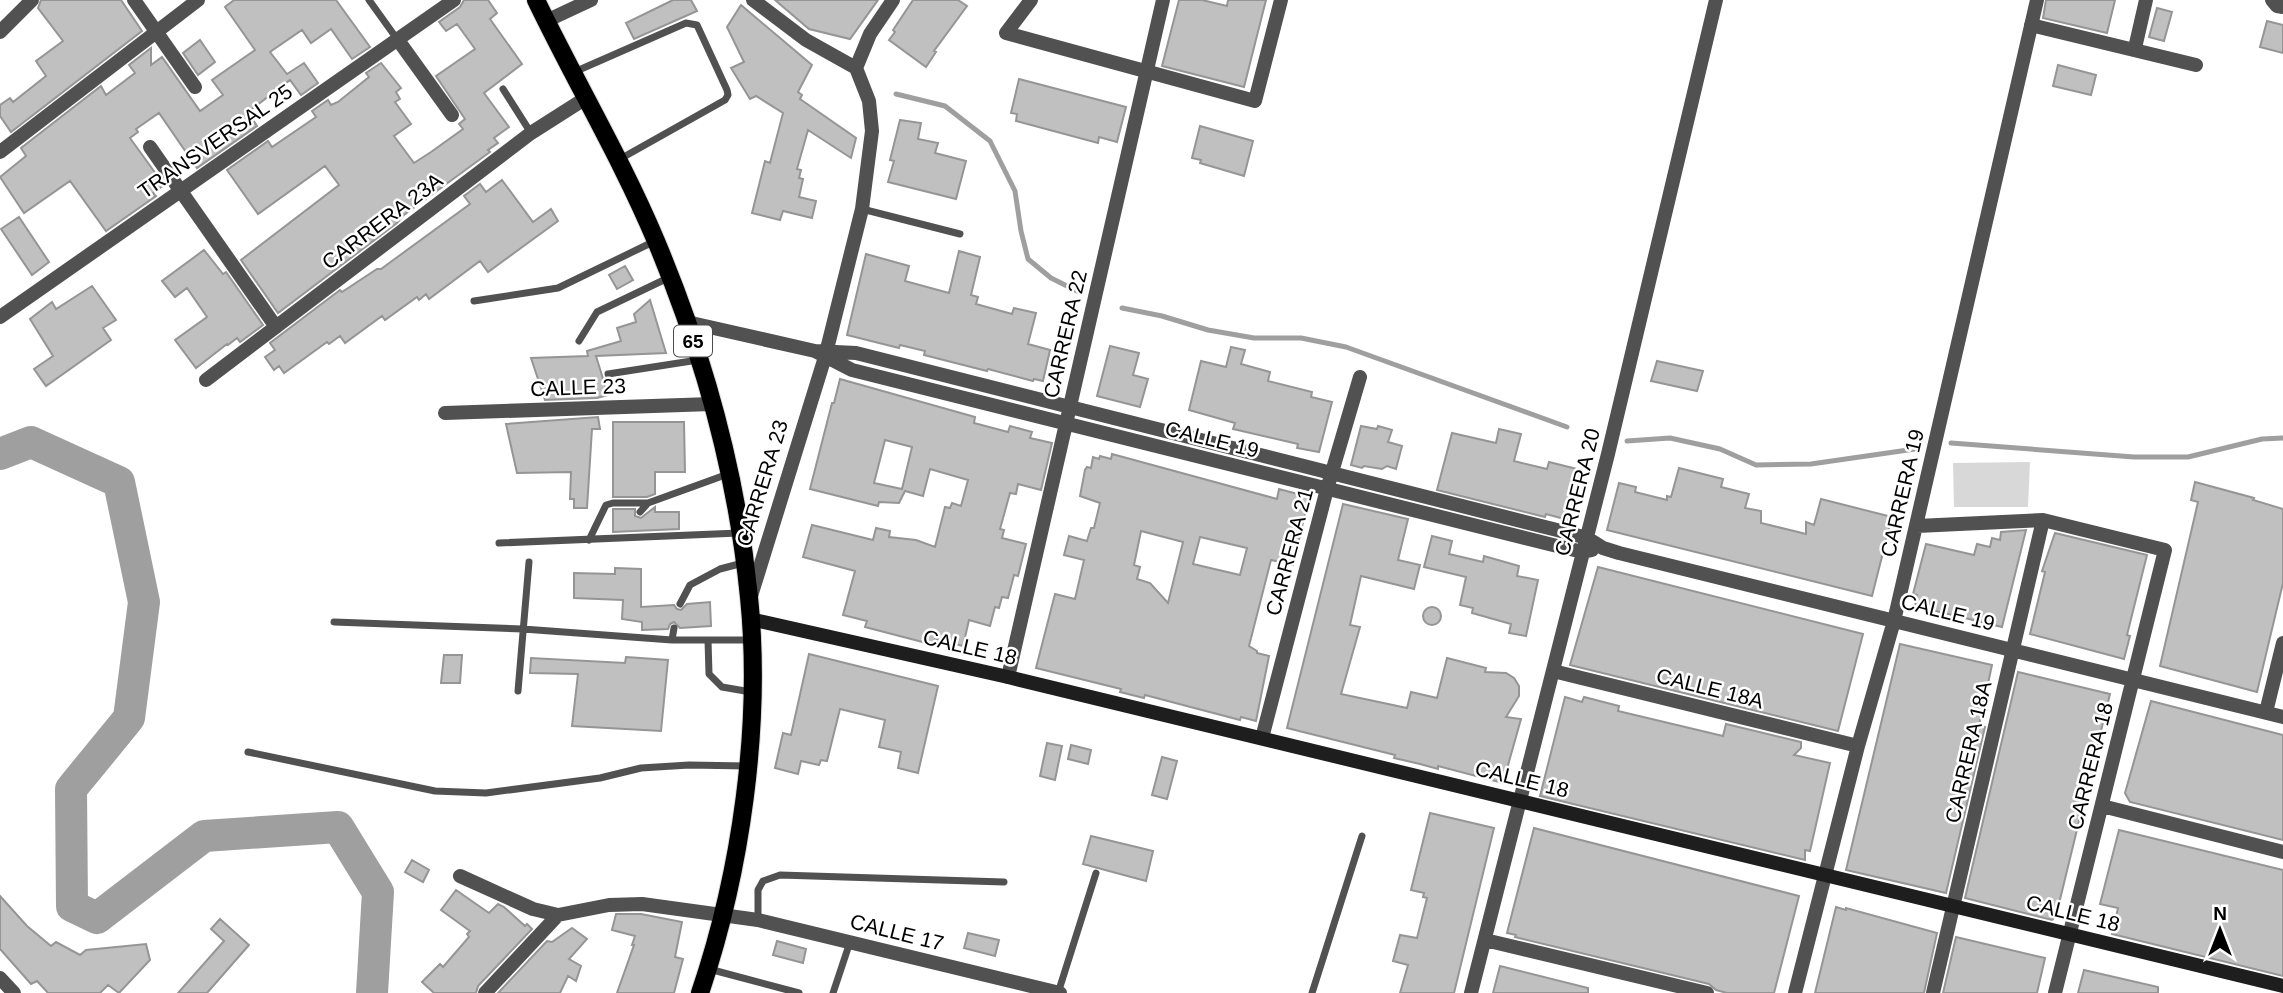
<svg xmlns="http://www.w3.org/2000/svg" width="2283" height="993" font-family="Helvetica,sans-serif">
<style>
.green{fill:#d8d8d8}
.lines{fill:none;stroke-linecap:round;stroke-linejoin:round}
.stream{stroke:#9f9f9f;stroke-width:5}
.river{stroke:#9f9f9f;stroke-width:32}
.building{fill:#c0c0c0;stroke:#959595;stroke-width:2;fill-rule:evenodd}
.primary-casing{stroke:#dbdbdb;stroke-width:20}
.lane{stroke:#515151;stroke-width:7}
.street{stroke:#515151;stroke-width:14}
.secondary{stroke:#1e1e1e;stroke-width:14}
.primary{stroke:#000;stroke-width:18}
.labels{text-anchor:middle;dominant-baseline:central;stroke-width:5;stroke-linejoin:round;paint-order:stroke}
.shield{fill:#fff;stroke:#4c4c4c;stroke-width:2}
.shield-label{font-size:19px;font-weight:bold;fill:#000}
.street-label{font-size:21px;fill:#000;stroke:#fff}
</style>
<rect width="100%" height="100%" fill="#fff"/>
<!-- green -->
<path class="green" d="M2030,462L2028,507H1954L1953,463Z"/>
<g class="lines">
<!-- stream -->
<path class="stream" d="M896,94L945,106L990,141L1015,191L1021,231L1028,259L1051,278L1079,292
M1122,308L1162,316L1208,330L1254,338H1301L1346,347L1567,427
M1627,441L1670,438L1720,449L1756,465L1811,464L1915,449
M1951,443L2134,457H2188L2262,439L2283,438"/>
<!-- river -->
<path class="river" d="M0,454L31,442L119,482L144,602L129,718L71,789L72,906L97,918L204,836L338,827L378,892L372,993"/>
</g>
<!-- building -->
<path class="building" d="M41,0H121L142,31L11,132L0,116V105L10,98L13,102L46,76L36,61L63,41L38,8Z
M234,0H336L370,47L352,59L331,29L311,43L302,30L270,52L287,74L304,63L318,83L301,95L290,80L248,112L257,126L197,168L159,113L136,129L138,132L130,138L164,185L153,193L156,196L106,231L70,181L24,213L0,177L26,156L21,148L101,86L106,95L135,73L129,65L151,48V65L162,57L200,111L223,95L212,80L255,50L225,7Z
M464,0H488L497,13L490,19L522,64L484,93L509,127L494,138L498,143L488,150L490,152L404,215L397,223L278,313L241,260L339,185L325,166L258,214L227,170L268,141L272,147L316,117L312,111L328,100L331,105L338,102L369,77L366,73L381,63L401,88L396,92L400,99L395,102L411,124L394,136L414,163L431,152L463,129L459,124L465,119L436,76L475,49L457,24L446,31L439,22L460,7Z
M673,0H691L697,11L634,39L626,23Z
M775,0H878L850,39L809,29Z
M913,0H958L967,6L934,51L936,52L926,67L889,40L895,32L893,30Z
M1179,0H1202L1227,6L1228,0H1266L1244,87L1162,66Z
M2046,0H2115L2107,33L2043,18Z
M741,5L812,65L798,92L802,95L800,99L856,138L851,158L808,130L797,169L801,170L799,178L803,179L799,197L816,201L812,218L783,211L780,220L752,213L765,161L770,163L783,113L756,96L750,99L731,68L744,62L727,27Z
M2157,8L2172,12L2164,41L2149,37Z
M2267,21L2283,25V53L2260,47Z
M200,40L215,62L198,75L183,53Z
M2058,65L2096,75L2091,95L2053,86Z
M1019,79L1126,107L1117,142L1099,137L1098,143L1016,121L1017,114L1011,113Z
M900,120L921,123L918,139L938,143L935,153L966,161L956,199L888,182L894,161L890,160Z
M1200,126L1253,141L1244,176L1200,163L1201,160L1192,158Z
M502,180L533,222L551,209L558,221L488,272L480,261L429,299L426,294L419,300L417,297L385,320L382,316L345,343L340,336L329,344L327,342L284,373L279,366L274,370L265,357L275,350L270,343L340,290L342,292L377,269H381L470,204L464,196L480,184L486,192Z
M19,217L49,262L32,275L1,229Z
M204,250L223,274L226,272L263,325L240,342L237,338L228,345L227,344L196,368L175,340L207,317L187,288L175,297L162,281Z
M959,251L980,257L971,295L978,297L976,304L1012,314L1014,308L1036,313L1028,344L1050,350L1043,381L1034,379L1033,381L988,369L987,371L924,355L925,351L900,345L899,348L847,335L866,254L909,266L905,281L949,293Z
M625,266L633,280L617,289L609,275Z
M92,286L116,320L103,328L111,340L46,386L34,369L53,356L30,319L52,302L56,309Z
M650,300L666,353L596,356L608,395L597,398L545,400L531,358L588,356L587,351L621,341L617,328L636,322L634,314Z
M1110,346L1139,353L1133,375L1148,379L1140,407L1097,396Z
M1231,347L1245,350L1241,364L1270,372L1268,381L1312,392L1311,397L1332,402L1319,452L1297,448L1298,444L1233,429L1235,423L1189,410L1201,361L1226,367Z
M1657,361L1703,371L1697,391L1651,381Z
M840,379L975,417L974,423L1008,432L1010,426L1032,432L1030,438L1052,443L1041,490L1018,484L1016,494L1010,493L1000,529L1004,530L1002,538L1026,544L1018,576L1014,575L1008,598L1002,597L999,608L995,607L990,626L969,620L963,646L935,639L934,645L865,627L867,621L843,615L855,571L803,557L812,525L873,540L876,528L890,531L889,537L916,540L935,547L945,507L950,508L952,503L961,506L968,480L930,469L923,496L905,491L899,503L879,502L878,506L810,489L832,403H834ZM885,440L912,447L902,489L874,483Z
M598,417L600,429H592L587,508H574V499H570L571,472L517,473L506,424Z
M613,422H684L685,472H655V494L647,497H613Z
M1361,426L1377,429L1378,426L1392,430L1388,442L1402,446L1396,469L1387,466L1382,469L1364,466L1362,468L1351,465Z
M1499,429L1521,434L1514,461L1547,469L1549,462L1581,470L1568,520L1546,514L1545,517L1437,490L1452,433L1496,443Z
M1112,454L1277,499L1279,489L1309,497L1293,565L1271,560L1249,646L1257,651V653L1269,656L1256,721L1241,717L1240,720L1145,695L1144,698L1120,692L1121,689L1036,668L1055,594L1075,599L1084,560L1064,555L1069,536L1087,541L1091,528H1094L1100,503L1080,496L1085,470L1087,467L1091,468L1093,457L1099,459L1100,456L1111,459ZM1141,531L1183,542L1168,603L1150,583L1137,579L1140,567L1134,565ZM1200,537L1247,548L1240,575L1193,564Z
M1679,468L1723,479L1721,487L1749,494L1745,508L1761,511V523L1794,531L1806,534V522L1814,525L1821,499L1892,517L1872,596L1607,530L1619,483L1636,487L1635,492L1667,500V496L1671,497Z
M2195,482L2254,498L2253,500L2283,509V583L2257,692L2160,666L2198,502L2191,500Z
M1343,504L1408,519L1398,560L1420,565L1414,589L1361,576L1350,625L1360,627L1341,694L1407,708L1411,692L1437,698L1447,658L1486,668L1485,672L1506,673L1514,678L1519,686V696L1506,717L1521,719L1503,783L1438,766V769L1420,764L1394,758L1395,755L1287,728Z
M655,507V512H679V529L613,532V509H635V516L641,518Z
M2026,530L2002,627L1915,606L1917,595L1913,594L1926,544L1974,555L1977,544L1990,547L1992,538L2000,540L2001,532Z
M2055,533L2147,555L2127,635L2130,636L2124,659L2030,634L2045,572L2042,571Z
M1432,536L1452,541L1449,554L1483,562L1484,556L1519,566L1517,576L1538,580L1526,636L1509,633L1511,624L1472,613L1473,608L1460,605L1466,577L1424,567Z
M1598,567L1863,634L1838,731L1570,665Z
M615,568L641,569V607L674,605L677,609L681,610L687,604L710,602L711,626L680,628L674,622L670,624L668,629L642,630V622L622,619L623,600L574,598V573L615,574Z
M1423 616a9 9 0 1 1 18 0a9 9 0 1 1-18 0Z
M1900,644L1992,665L1979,725L1985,727L1946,893L1846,870Z
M809,654L938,686L918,773L898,768L901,752L879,747L885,720L840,709L827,761L821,760L819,765L801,761L798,774L775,768L783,733L791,735Z
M444,655H462L460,683H441Z
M626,657L668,660L661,731L572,726L578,674L530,673L531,658L625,663Z
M2018,672L2110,694L2056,916L2052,920L1965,898Z
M1565,697L1582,702L1584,697L1619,706L1618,711L1723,736L1726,724L1801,742V748L1794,755L1830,763L1810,851L1805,850V860L1540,796Z
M2151,701L2283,735V840L2130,802L2125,793Z
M1047,743L1062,746L1055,780L1040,776Z
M1071,745L1091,750L1088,764L1068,759Z
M1162,757L1177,761L1167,799L1152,795Z
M1430,813L1494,828L1454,993H1400L1408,965L1393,961L1400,935L1417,938L1427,898L1423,897L1424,893L1411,890Z
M1534,828L1799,896L1774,993H1727L1716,990L1709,984L1515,937L1516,935L1507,933Z
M2119,830L2283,870V976L2112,934L2118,908L2100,904Z
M1091,836L1153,851L1146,881L1083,864Z
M412,860L429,870L423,882L405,872Z
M456,890L489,913L498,904L504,907L525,926L527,924L532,929L478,986L476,993H434L422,982L440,964L443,967L469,937L467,934L470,931L441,910Z
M0,896L27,926L51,946L56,942L80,955L86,950L146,944L150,960L119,993L108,985L100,993H48L37,981L31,984L0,949Z
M1836,907L1846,910V908L1937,933L1924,993H1815Z
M616,914H641L682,922L675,957L683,959L674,993H617L634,945H632L635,936L612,930Z
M220,919L249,945L207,993H178L224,941L211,929Z
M572,928L587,939L569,959L581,966L576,981L568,976L560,993H498L547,941L552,942Z
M968,933L999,940L995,956L964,948Z
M1956,937L2045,958L2037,993H1943Z
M777,941L806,949L803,963L773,955Z
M1500,966L1588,988V993H1493Z
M2084,970L2158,987V993H2078Z"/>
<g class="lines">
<defs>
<path id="primary" d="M536,0C575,81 621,158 656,241C703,353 737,476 749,597C762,725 741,872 700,993"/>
</defs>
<!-- primary casing -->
<use href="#primary" class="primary-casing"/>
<!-- lane -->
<path class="lane" d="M369,0L397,39
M572,73L686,23L697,25L727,90L728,95L725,100L620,159
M503,89L531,133
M862,209L960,234
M474,301L558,288L655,241
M579,341L597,312L670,277
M608,374L698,360
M640,512L648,503L728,474
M589,540L606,505L613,503H648
M499,543L739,533
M680,604L690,585L720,569L743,563
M334,622L523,629L672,640H750
M672,640L674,628
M708,640L709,674L722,687L751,692
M518,691L529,562
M248,752L435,791L486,793L600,778L641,768L689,765L747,766
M758,919V890L763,881L780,875L1004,882
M709,969L799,993
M833,993L850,942
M1058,993L1096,873
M1312,993L1362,836"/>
<!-- street -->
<path class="street" d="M134,0L195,87
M753,0L806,40L856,68
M1031,0L1006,33L1255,101L1281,0
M2272,0L2277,6L2283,7
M546,21L591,0
M2031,25L2196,65
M0,32L32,0
M398,40L452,115
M2135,48L2146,0
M150,147L276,327
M0,152L198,0
M0,317L454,0
M687,322L815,351L852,370L1553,545L1583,552L1592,550
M815,351L856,353L1557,530L1587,538L1603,548L1619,553L2283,717
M206,380L531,133L586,98
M445,413L712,404
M1917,526L2043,520L2165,550L2055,993
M751,596L825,357L862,209L872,131L869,101L856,68L870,34L893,0
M1553,671L1858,746
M1008,677L1163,0
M2266,712L2283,643
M1262,738L1327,489L1360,377
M2102,806L2283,852
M460,876L533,909L558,915L609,905L642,904L758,920L1060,993
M1485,940L1707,993
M0,978L14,993
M485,993L558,915
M1471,993L1608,454L1716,0
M1795,993L1858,746L1894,621L2037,0
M1933,993L2043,520"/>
<!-- secondary -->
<path class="secondary" d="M750,619L1008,677L2283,986"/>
<!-- primary -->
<use href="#primary" class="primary"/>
</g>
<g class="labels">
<!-- shield labels -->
<rect class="shield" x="674" y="325.5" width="38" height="31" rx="5"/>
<g class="shield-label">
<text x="693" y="341">65</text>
</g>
<!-- street labels -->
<g class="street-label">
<text transform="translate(215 141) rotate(-35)">TRANSVERSAL 25</text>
<text transform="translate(382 221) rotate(-37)">CARRERA 23A</text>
<text transform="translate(1065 334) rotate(-77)">CARRERA 22</text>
<text transform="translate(578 387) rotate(-2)">CALLE 23</text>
<text transform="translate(1212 439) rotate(14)">CALLE 19</text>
<text transform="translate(762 483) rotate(-73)">CARRERA 23</text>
<text transform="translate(1577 492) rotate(-76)">CARRERA 20</text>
<text transform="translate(1902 493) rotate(-77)">CARRERA 19</text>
<text transform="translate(1289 552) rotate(-75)">CARRERA 21</text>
<text transform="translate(1948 612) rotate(14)">CALLE 19</text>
<text transform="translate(970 647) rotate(13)">CALLE 18</text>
<text transform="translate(1710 688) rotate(14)">CALLE 18A</text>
<text transform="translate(1968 752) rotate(-77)">CARRERA 18A</text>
<text transform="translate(2090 766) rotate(-76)">CARRERA 18</text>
<text transform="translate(1522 779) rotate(14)">CALLE 18</text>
<text transform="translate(2073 913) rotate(14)">CALLE 18</text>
<text transform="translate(897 932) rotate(14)">CALLE 17</text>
</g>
</g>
<!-- north arrow -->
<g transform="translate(2220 930)" stroke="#ffffff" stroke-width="5" paint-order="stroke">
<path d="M0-5L12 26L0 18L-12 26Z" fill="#000000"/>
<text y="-10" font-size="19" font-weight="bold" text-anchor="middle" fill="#000000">N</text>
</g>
</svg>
